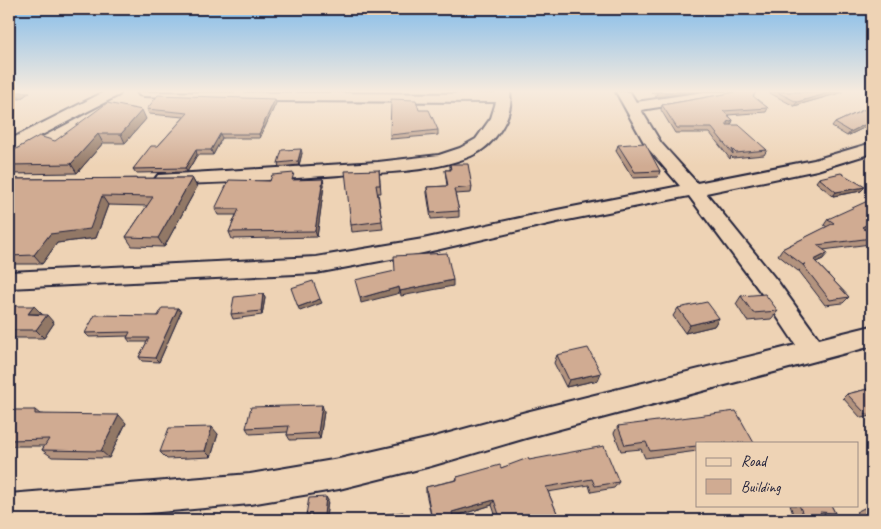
<svg xmlns="http://www.w3.org/2000/svg" width="881" height="529" font-family="Caveat,sans-serif">
<style>
.lines{fill:none;stroke-linecap:round;stroke-linejoin:round}
.street-casing{stroke:#22223b;stroke-width:4}
.street{fill:#eed3b5;fill-rule:evenodd}
.wall{fill:#b3937e;stroke:#22223b}
.shaded-wall{fill:#927866;stroke:#22223b}
.building{fill:#d0ab92;stroke:#22223b}
</style>
<rect width="100%" height="100%" fill="#eed3b5"/>
<filter id="ink" filterUnits="userSpaceOnUse"><feTurbulence type="fractalNoise" baseFrequency=".02" numOctaves="2"/><feDisplacementMap in="SourceGraphic" scale="10" xChannelSelector="R" yChannelSelector="G"/><feConvolveMatrix kernelMatrix="1 2 1 2 8 2 1 2 1" color-interpolation-filters="sRGB"/></filter>
<g filter="url(#ink)">
<g class="lines">
<defs>
<path id="street" d="M104,92H121L119,95L15,149L9,151V140Z
M137,92L496,94V92H510C514,116 495,146 471,156C431,173 383,172 340,175C281,179 223,184 164,184L158,183L155,179L158,175L378,162L439,155L460,148L476,139L491,118L496,102L270,101L144,96L139,95Z
M616,92H630L636,102L704,92H735L733,95L728,96L641,110L661,143L697,183L814,160L872,143V153L817,170L706,193L778,282L819,339L872,326V346L526,438L431,466L339,489L250,504L69,520H9V494L250,474L339,459L431,438L526,412L796,345L762,294L689,196L557,222L423,253L316,273L9,288V272L316,257L423,239L557,210L680,186L646,146Z"/>
</defs>
<!-- street casing -->
<use href="#street" class="street-casing"/>
<!-- street -->
<use href="#street" class="street"/>
</g>
<!-- wall -->
<path class="wall" d="M9,92H30L20,99L9,98Z
M651,92H695L656,97Z
M736,92H756L753,97L768,108L766,112L728,115L733,120L731,125L767,150L764,155L733,158L731,156L730,159L710,133H675L661,110L662,105Z
M768,92H843L794,106Z
M276,103L260,138H222L213,155H197L187,172L136,173L133,169L158,146L184,117L149,114L147,109Z
M872,106V124L847,136L832,127L835,123Z
M419,110L438,130V135L391,139L390,135Z
M146,119L125,143H103L77,173L9,174V153Z
M618,145L660,171L658,177L633,178L616,151Z
M302,153L299,165L279,167L278,163Z
M450,164L472,187L471,193L455,194L459,211V217L431,219L427,193V187L447,186L445,170H450Z
M379,170L381,193H378L383,229L352,232L351,225Z
M192,178L197,187L164,247L132,246L126,237L147,206L108,205L96,238L57,243L42,264H9V179Z
M819,178L861,191L833,196L816,182Z
M323,179L324,185L317,237L232,239L229,232L236,215H218L215,209L270,181Z
M828,219L872,226L865,229L872,236V241L870,244L823,250V259L816,262L849,297L843,303L825,305L799,271L800,270L798,271L778,255L782,249L827,227L824,225Z
M263,294L265,298L262,315L233,319L231,314Z
M741,296L778,311L771,319L747,321L736,304Z
M9,308L42,314L54,323L44,338H9Z
M178,308L181,312L159,362L142,361L139,357L147,342H130L127,338L128,336L89,337L85,333L158,316Z
M678,308L719,318L714,326L685,333L673,316Z
M557,355L598,380L566,387L554,363Z
M872,388V416L861,418L843,398L847,394Z
M35,410L40,414L126,423L109,458L52,457L42,450L44,446H9V417Z
M324,411L320,439L290,440L287,435L288,432L250,434L246,428Z
M618,426L697,443V451L645,458L641,449L621,451L614,433Z
M218,434L211,457L167,459L160,452Z
M529,460L619,482L614,488L591,492L589,485L548,492L560,520H497L492,505L453,517V520H432L426,493V487L456,480L457,477L501,468Z
M328,500L326,518H308L306,515Z
M872,504V520H863L856,512Z
M790,505H831L835,513L827,517H822L824,520H780V518L787,514H793Z"/>
<!-- shaded-wall -->
<path class="shaded-wall" d="M18,92H30L20,99L16,93Z
M657,92H695L656,97Z
M832,92H843L794,106L797,102Z
M275,99L276,103L260,138L259,134Z
M142,110L146,119L125,143L121,134Z
M733,120L731,125L725,127L727,122Z
M872,121V124L847,136L850,132Z
M98,134L103,143L77,173L71,164Z
M220,134L222,138L213,155L211,150Z
M301,149L302,153L299,165L298,161Z
M196,150L197,155L187,172L185,168Z
M192,178L197,187L164,247L158,238Z
M323,179L324,185L317,237L315,231Z
M865,187L861,191L833,196L836,192Z
M102,196L108,205L96,238L57,243L42,264L34,255L50,234Z
M872,222V226L857,232L862,227Z
M828,253L823,259L809,265L814,260Z
M453,280V286L401,296L400,291Z
M399,287L400,293L361,303L360,298Z
M263,294L265,298L262,315L261,311Z
M320,299L322,303L300,311L298,307Z
M34,306L42,314H28Z
M178,308L181,312L159,362L155,358Z
M47,315L54,323L44,338L36,330Z
M719,318L714,326L685,333L690,325Z
M601,373L598,380L566,387L569,380Z
M322,405L324,411L320,439L318,433Z
M119,415L126,423L109,458L101,451Z
M212,427L218,434L211,457L205,451Z
M326,497L328,500L326,518L324,515Z
M494,500L492,505L453,517V520H435L452,512Z"/>
<!-- building -->
<path class="building" d="M9,92H18L16,93Z
M736,92H756L753,96L768,108L723,111L733,120L727,122V125H739L767,150L736,153L732,149L733,154L712,128H677L662,105Z
M777,92H832L797,102Z
M158,95L275,99L259,134H220L211,150H196L185,168L133,169L151,146H158L188,113L147,109Z
M391,99L416,100L419,110H429L438,130L390,135Z
M107,103L142,110L121,134H98L71,164L9,165V153L39,136L55,141Z
M872,106V121L850,132L835,123Z
M645,143L660,171L635,172L618,145Z
M301,149L298,161L278,163L282,150Z
M450,164H468L472,187L454,189L459,211L431,213L427,187L448,186L445,170H451Z
M379,170L380,185H376L382,221L351,225L345,171Z
M294,173L292,180L323,179L315,231L229,232L239,209H215L229,180L270,181L272,175Z
M841,173L865,187L836,192L819,178Z
M192,178L158,238L126,237L153,197L102,196L90,229L50,234L34,255L9,256V179Z
M872,199V222L862,227L872,236V238L817,245L828,253L814,260L849,297L830,300L803,265L806,263L803,265L782,249L834,223L828,219Z
M447,253L453,280L400,291L399,287L360,298L355,280L395,271L394,256Z
M313,281L320,299L298,307L291,288Z
M263,294L261,311L231,314L234,297Z
M765,294L778,311L753,313L741,296Z
M707,302L719,318L690,325L678,308Z
M10,306H34L28,314L47,315L36,330H9V308Z
M162,308H178L155,358L139,357L149,338H127L130,332L85,333L95,315L158,316Z
M588,348L601,373L569,380L557,355Z
M872,388V413L866,414L847,394Z
M322,405L318,433L287,435L289,426L246,428L251,407Z
M14,410H35V414L119,415L101,451L42,450L49,439L9,440V417Z
M736,411L754,443H697V446L650,451L646,442L625,445L618,426Z
M212,427L205,451L160,452L169,428Z
M604,446L619,482L595,486L592,479L546,487L560,520H501L494,500L452,512L453,516L432,520L426,487L457,480V477L500,465L501,468L528,458L529,460Z
M326,497L324,515H306L309,498Z
M872,504V515L866,507Z
M799,505H831L835,513L820,512L824,520H790L787,514H803Z
M403,512L404,520H380V515Z"/>
</g>
<!-- sky -->
<linearGradient id="sky" x2="0" y2="1"><stop stop-color="#83bcea"/><stop offset="0.55" stop-color="#f7ebde"/><stop offset="1" stop-color="#f7ebde" stop-opacity="0"/></linearGradient>
<rect width="881" height="166" fill="url(#sky)"/>
<!-- margin -->
<rect width="881" height="529" fill="none" stroke="#eed3b5" stroke-width="30"/>
<rect x="15" y="15" width="851" height="499" fill="none" stroke="#22223b" stroke-width="2" filter="url(#ink)"/>
<!-- legend -->
<rect x="696" y="442" width="162" height="65" fill="#eed3b5" stroke="#9c8c84"/>
<rect x="706" y="458" width="25" height="8" fill="#eed3b5" stroke="#9c8c84"/>
<text x="741" y="466" font-size="15" fill="#22223b">Road</text>
<rect x="706" y="479" width="25" height="15" fill="#d0ab92" stroke="#9c8c84"/>
<text x="741" y="492" font-size="15" fill="#22223b">Building</text>
</svg>
